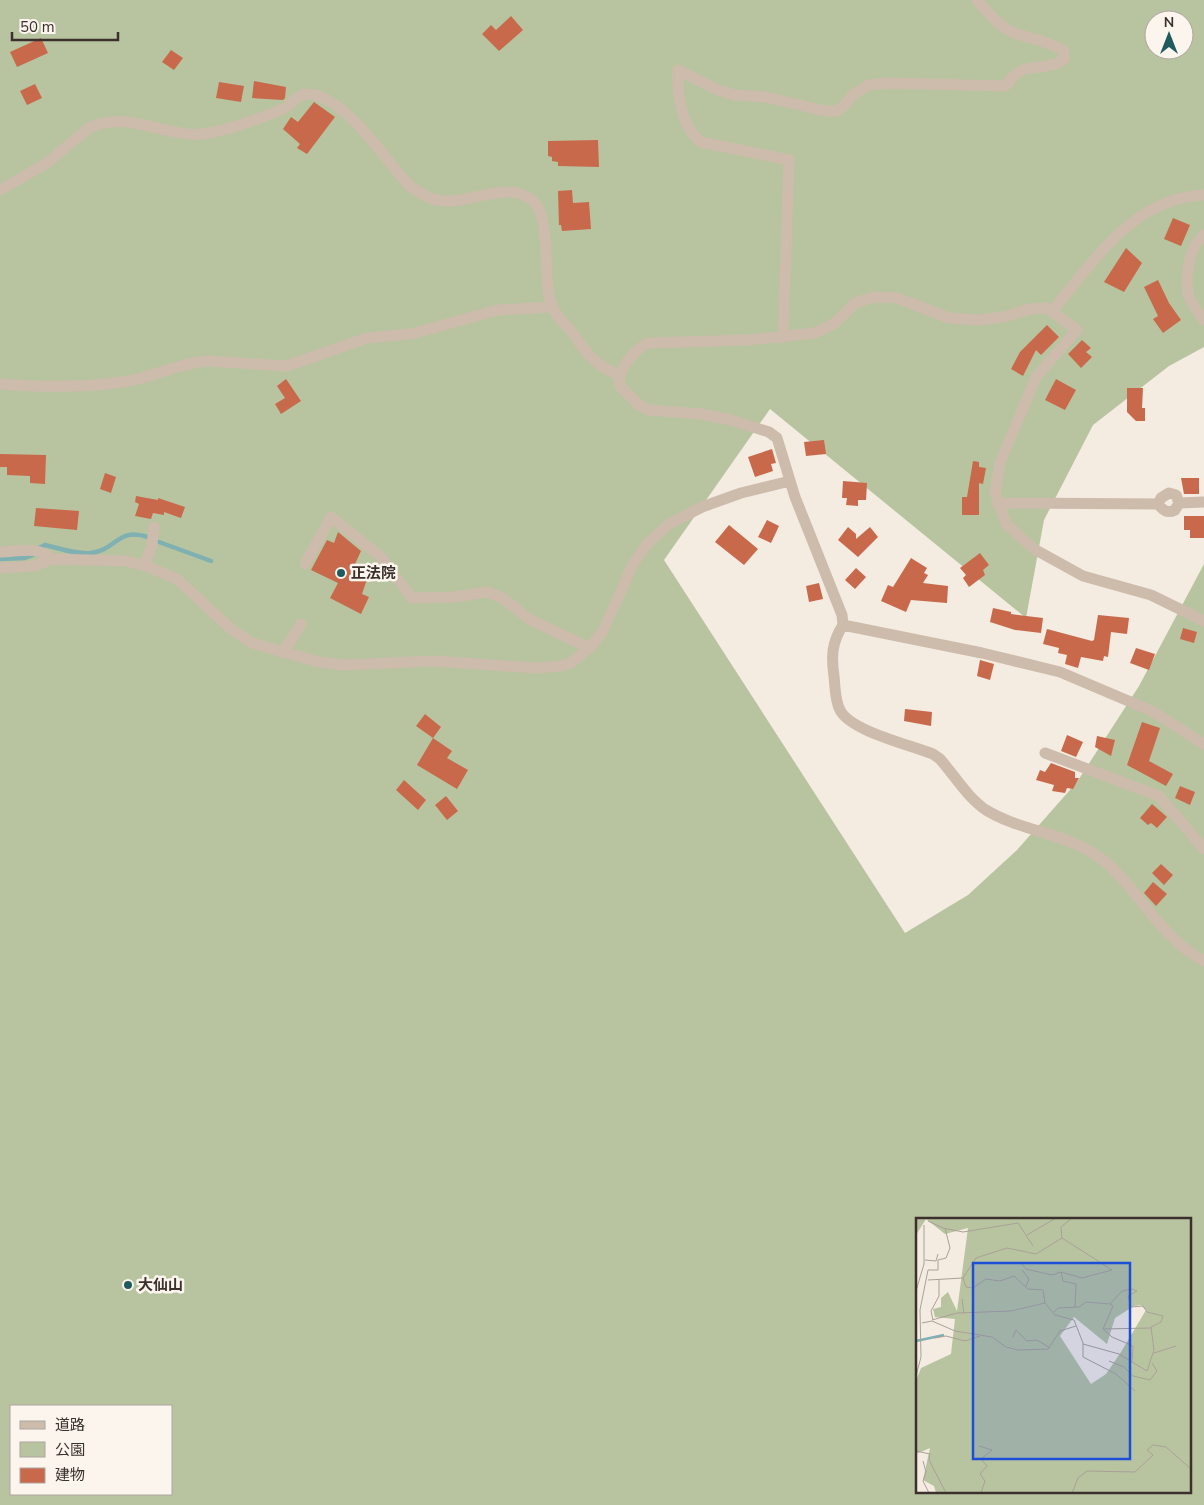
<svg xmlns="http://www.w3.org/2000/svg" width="1204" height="1505" font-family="'Nunito Sans','Noto Sans JP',sans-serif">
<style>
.green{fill:#b8c4a0;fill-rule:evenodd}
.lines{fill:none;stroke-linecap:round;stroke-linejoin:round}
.stream{stroke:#7fb0b2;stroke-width:4.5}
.building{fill:#c8694b}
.minor{stroke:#cdbbac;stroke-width:11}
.poi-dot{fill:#1f5a5e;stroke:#fbf5ee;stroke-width:2}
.labels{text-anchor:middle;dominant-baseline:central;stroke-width:5;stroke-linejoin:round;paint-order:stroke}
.poi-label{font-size:15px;font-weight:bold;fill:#3b302b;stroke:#fbf5ee;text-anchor:start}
.inset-river{fill:none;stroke:#7fb0b2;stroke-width:2.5}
.inset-road{fill:none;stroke:#aaa098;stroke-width:1}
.view{fill:#1d4ed8;fill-opacity:0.15;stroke:#1d4ed8;stroke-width:2.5}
.inset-edge{fill:none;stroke:#3b302b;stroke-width:2.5}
</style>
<rect width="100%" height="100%" fill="#f4ebe1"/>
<!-- green -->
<path class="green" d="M0,0H1204V347L1169,366L1093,425L1044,520L1026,618L770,409L664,560L905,933L968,895L1017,850L1077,782L1139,686L1204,564V1505H0ZM1154,20H1184V50H1154ZM918,1219H1190V1491H918ZM11,1406H171V1494H11Z"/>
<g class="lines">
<!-- stream -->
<path class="stream" d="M159,542L211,561
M39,548L45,545C59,548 77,555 91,553C117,550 117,527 148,537
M0,559L25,558L33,555"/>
</g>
<!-- building -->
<path class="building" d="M511,16L523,30L499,51L482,34L491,25L496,30Z
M41,38L48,53L17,67L10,52Z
M171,50L183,58L174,70L162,62Z
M254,81L286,87L285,98L283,100L252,98Z
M219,82L244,86L241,102L216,98Z
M35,84L42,98L27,105L20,91Z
M314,102L335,117L307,154L297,148L300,144L283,129L291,117L298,122Z
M598,140L599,167L558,166V162L552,161V157L548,156V141Z
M572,190L573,203L589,202L591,229L562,231L561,225H559L558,191Z
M1173,218L1190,225L1181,246L1164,239Z
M1126,248L1142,263L1124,292L1104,282Z
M1158,280L1169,303L1181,320L1163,333L1153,319L1158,316L1144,287Z
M1047,325L1059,337L1041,355L1036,350L1023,376L1011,369L1020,352Z
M1082,340L1091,348L1086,352L1092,357L1081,368L1068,354Z
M286,379L301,401L281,414L275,404L285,398L277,386Z
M1056,379L1076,390L1065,410L1045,400Z
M1127,388H1143L1142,408H1145V421H1136L1127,412Z
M824,440L826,454L806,456L804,442Z
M772,449L776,463L771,464L773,471L755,477L748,457Z
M0,454L46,455L45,484L30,483V476L7,475V467H0Z
M973,461L979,462V467L986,468L983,484L979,483V515H962V497H967Z
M105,473L116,477L111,493L100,489Z
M1181,478H1199V494H1184Z
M843,481L867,483L866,500H858V506L846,505L847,498H842Z
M136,496L158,500V498L185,507L181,518L164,512V515L153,513L151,519L135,516L139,504L135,502Z
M36,508L79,511L77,530L34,526Z
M1184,516H1204V538H1190V530H1184Z
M767,520L779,526L771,543L758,537Z
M729,525L758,549L744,565L715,542Z
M848,527L856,534V539L870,527L878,537L858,557L838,540Z
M338,532L361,551L355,564L365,569L362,577L367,579L362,594L369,597L361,614L330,598L338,583L311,570L327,540L334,543Z
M980,553L989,565L983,570L985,575L969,587L963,578L966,575L960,568Z
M911,558L927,568L924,573L928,575L923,583L948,586L947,603L911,600L906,612L881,601L888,585L893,587Z
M856,568L866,577L855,589L845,580Z
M819,583L823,599L809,602L806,586Z
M993,608L1011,612V614L1043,618L1041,633L1015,630L990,622Z
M1098,615L1129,618L1127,634L1111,632L1108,657L1104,656L1103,661L1081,657L1078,668L1065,664L1067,655L1058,653L1059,648L1043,644L1047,629L1092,641L1094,640Z
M1183,628L1197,632L1194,643L1180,639Z
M1136,648L1155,654L1149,670L1130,663Z
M980,660L994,664L990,680L977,676Z
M905,709L932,712L931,726L904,721Z
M425,714L441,727L433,738L416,726Z
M1142,722L1160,728L1149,761L1173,774L1166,786L1127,765Z
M1067,735L1083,742L1076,757L1061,751Z
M1097,736L1115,740L1111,756L1095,747Z
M433,738L452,751L447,758L468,770L457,789L417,765Z
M1051,763L1075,772V778H1079L1073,789L1067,788L1065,793L1052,791L1054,785L1036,780L1040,770L1045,772Z
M404,780L426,800L418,810L396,790Z
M1180,786L1195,792L1190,805L1175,798Z
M446,796L458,811L447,820L435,805Z
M1152,804L1167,817L1157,828L1151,823L1148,825L1140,818Z
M1161,864L1173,875L1164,885L1152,873Z
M1153,882L1167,894L1156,906L1144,893Z"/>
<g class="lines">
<!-- minor -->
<path class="minor" d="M0,190L47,163L90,127C132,109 169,141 209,133C231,129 265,117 285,108C290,105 294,99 300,96C306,93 313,94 319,96C354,109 384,159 410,186C418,192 427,198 437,200C466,207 508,178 533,201C553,219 541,281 552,306C556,317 568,326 575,336C587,355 598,367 620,375
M1204,235C1189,246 1185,276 1188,293C1190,303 1198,312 1204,320
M1053,310C1094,261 1133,198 1204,195
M783,338L789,160L701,142C681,127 677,95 678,70L718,90L735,95L766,97L825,111H836L844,106L854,94L869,85L888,83L1005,86C1009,82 1012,77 1016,74C1029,63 1050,71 1064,59V51C1047,40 1030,39 1012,32C998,26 987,11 977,0
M0,384C40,387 83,388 123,382C152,378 179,363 208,361L287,366L367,338L411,334L498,310L552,307
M997,503L1158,504C1163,510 1167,514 1175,510L1179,503L1204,502
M1158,504L1161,498L1169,493L1176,495L1179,503
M0,552C19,552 37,545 52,559
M305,564L331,517L380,556L412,598L455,597L487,592L503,598L529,619L590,648
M144,566L152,545L154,527
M0,568L34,566L52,559L126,561L146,566L177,579L230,628L252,643L319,662L343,665L434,661L536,668L560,666L571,663L592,645L603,631L633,564L646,545L669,524L702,507L741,493L790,481
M1204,621L1151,595L1083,576L1034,549L1006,524L995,492L1000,463L1036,377L1077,330L1047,308L1030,309L1004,317L978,320L949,318L897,298L874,297L855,303L835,323L815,333L747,340L648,343C635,350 616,370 620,386L639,405L649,410L702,414L731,420L769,432L777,438L795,497L842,615L843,625C832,642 831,656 834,676C835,686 835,701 840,710C850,731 911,745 933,754L940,759C955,776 967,797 986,810C1020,831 1066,833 1099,857C1140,888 1155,934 1204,961
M843,625L982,653L1060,672L1152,711L1204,744
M283,653L301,624
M1045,753L1159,796L1204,849"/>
</g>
<!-- markers -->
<g class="poi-dot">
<circle cx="341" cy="573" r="5"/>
<circle cx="128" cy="1285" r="5"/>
</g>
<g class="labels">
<!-- poi labels -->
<g class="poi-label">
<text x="351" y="573">正法院</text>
<text x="138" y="1285">大仙山</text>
</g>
</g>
<!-- overview -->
<g transform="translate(916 1218)">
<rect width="275" height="275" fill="#f4ebe1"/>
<path d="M0,0H275V275H20L18,268L7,262L14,230L0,236V163L5,150L35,136L39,101L19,99L17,91L25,89V80L32,74L41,93L52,10L29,16L10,1L0,17ZM225,87L230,92L205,134L190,156L175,166L144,118L158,99L191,126L199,100L218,88Z" fill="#b8c4a0" fill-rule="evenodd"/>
<path class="inset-river" d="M0,123L28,117"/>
<path class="inset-road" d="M12,3L27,10L47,14L102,5L117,28M111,17L140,0M146,20L120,36L91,30L60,40L47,60L50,69L57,70L70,61L84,63L98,58L112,71L127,72L129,85L139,97L158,102L167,125V139L200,156L219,173M146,20L196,52L166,60L145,54L147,63L160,66L159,89M146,20L145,9L156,0M9,42L20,43L22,36M104,44L110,51L136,57L145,54M106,52L113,61L110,68M12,62L47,60M0,73L8,46V7M46,81L48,96M194,86L197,88L187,111L196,119L217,128L216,144M138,94L142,90L163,89L170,84L194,86L206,73L216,71L221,73L212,78L215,89L227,88L231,94L247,98L245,104L235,109L238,132L231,153L203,136L167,126M16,102L41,95L95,93L129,85M17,102L15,93L23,78V62M6,105L16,103L39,113L76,119L90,129L102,132L132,131L144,113L160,108M187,111L235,110M97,119L100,112L111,123L121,122L134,130M19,120L30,118L49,123L64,118M238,135L260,128M193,143L208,149L217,158L234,162L241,153L236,145M0,158L5,139L4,92L12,52H22V42L30,40L34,30L29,10M63,228L76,232L65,241L71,248L64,256L69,263L65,275M0,233L14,236L13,242L30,275M7,243L10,254L7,263L13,275M156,275L162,260L171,253L219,254L237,237L231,232L237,227L250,229L275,251"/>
<path class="view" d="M57,45H214V241H57Z"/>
<rect width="275" height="275" class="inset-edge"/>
</g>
<!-- legend -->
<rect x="10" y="1405" width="162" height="90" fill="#fbf5ee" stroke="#aea6a0"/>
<rect x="20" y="1421" width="25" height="8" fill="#cdbbac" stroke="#aea6a0"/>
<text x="55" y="1430" font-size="15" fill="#3b302b">道路</text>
<rect x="20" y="1442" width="25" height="15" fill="#b8c4a0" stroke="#aea6a0"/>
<text x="55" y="1455" font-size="15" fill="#3b302b">公園</text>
<rect x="20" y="1468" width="25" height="15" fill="#c8694b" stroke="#aea6a0"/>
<text x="55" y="1480" font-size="15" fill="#3b302b">建物</text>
<!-- north arrow -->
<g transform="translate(1169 35)"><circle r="24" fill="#fbf5ee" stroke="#aea6a0"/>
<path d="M0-4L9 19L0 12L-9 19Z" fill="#1f5a5e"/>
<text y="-8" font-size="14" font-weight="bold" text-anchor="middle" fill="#3b302b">N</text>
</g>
<!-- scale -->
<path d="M12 32v8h106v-8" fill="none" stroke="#3b302b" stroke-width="2.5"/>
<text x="20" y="32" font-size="15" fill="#3b302b" stroke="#fbf5ee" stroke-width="4" paint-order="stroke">50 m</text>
</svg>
